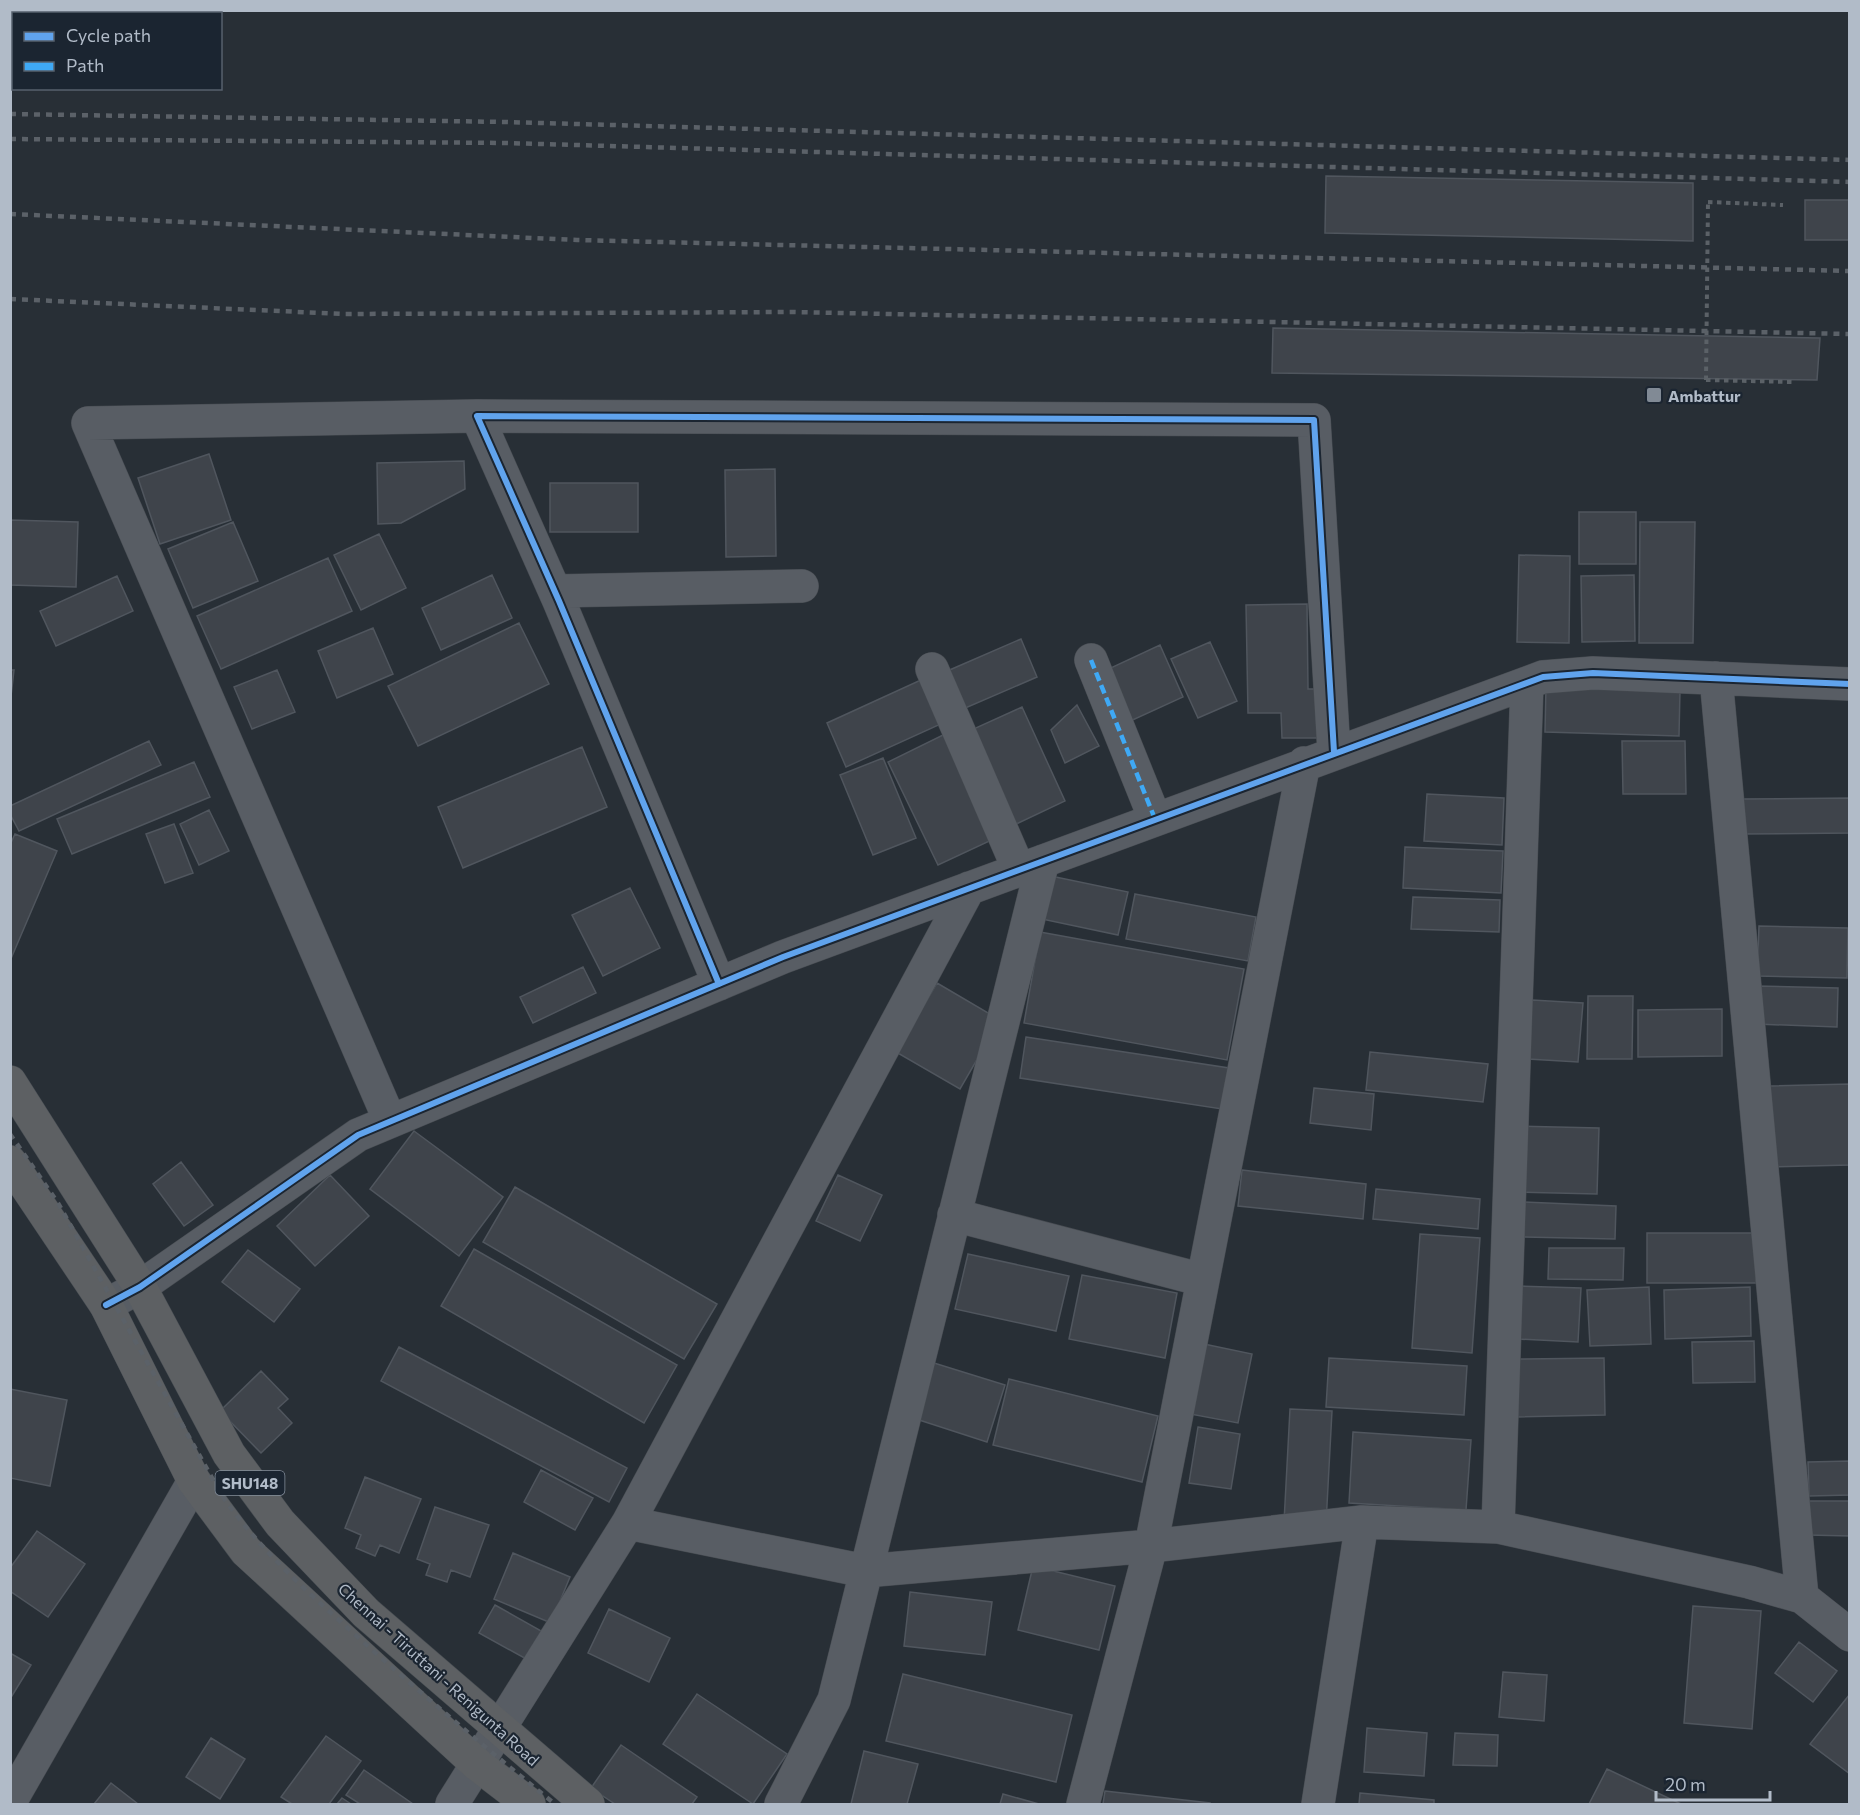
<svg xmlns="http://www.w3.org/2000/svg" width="1860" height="1815" font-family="Commissioner,sans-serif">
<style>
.building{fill:#3f444b;stroke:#50565e;stroke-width:1.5}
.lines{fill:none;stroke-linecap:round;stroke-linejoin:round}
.street-casing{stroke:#464b51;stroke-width:34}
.highway-casing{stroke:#454b51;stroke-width:34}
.path{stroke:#5b6167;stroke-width:4;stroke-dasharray:4.5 4.5;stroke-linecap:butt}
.street{stroke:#585d64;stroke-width:33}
.highway{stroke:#5d6063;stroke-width:33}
.rail{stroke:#5b6168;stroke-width:4.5;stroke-dasharray:6 6;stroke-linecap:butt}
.path-bridge{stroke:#5b6167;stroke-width:4;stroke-dasharray:4.5 4.5;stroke-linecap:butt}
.quiet{stroke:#3fa9f5;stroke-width:4.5;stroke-dasharray:9 4.5;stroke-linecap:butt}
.cycleway-casing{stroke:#1b2531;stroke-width:10}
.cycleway{stroke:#60a3ed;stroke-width:6}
.poi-dot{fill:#818a95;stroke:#1b2531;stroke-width:2}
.labels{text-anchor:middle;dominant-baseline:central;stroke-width:4.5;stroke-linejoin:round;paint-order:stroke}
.shield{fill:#1b2531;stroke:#848e9b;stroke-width:1.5}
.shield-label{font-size:15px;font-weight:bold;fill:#b1bbc8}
.poi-label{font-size:16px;font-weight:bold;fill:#b1bbc8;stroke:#1b2531;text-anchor:start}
.street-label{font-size:16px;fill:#b1bbc8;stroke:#1b2531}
</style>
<rect width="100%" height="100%" fill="#282f36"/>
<!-- building -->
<path class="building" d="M1326,176L1693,183V241L1325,233Z
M1805,200H1850V240H1805Z
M1273,328L1820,338L1817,380L1272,373Z
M209,454L231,520L160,544L138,478Z
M464,461L465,489L401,523L378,524L377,463Z
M775,469L776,556L726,557L725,470Z
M550,483H638V532H550Z
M1579,512H1636V564H1579Z
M10,520L78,522L76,587L10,585Z
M233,522L258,581L193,608L168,549Z
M1640,522H1695L1693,643H1639Z
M379,534L406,588L361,610L334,555Z
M1519,555L1570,556L1569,643L1517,642Z
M328,558L352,611L221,669L197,616Z
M492,575L512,618L441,650L422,608Z
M1634,575L1635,641L1582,642L1581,576Z
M117,576L133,611L56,646L40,611Z
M1307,604L1308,689H1317V738H1282L1281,713H1248L1246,605Z
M519,623L549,684L418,746L388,686Z
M373,628L393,674L337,698L318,651Z
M1021,639L1037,677L963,709L945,672Z
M1210,642L1237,701L1198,718L1171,659Z
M1160,645L1183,697L1126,723L1102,672Z
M10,670H14L10,705Z
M277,670L295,712L252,729L234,687Z
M923,679L943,723L846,767L827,723Z
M1546,686L1680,690L1679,736L1545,732Z
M1077,705L1099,746L1065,763L1051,730Z
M1022,707L1065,801L1012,826L969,731Z
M945,734L996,838L938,865L888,762Z
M149,741L161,765L19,831L10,814V806Z
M1622,741H1685L1686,794H1623Z
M582,747L607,807L463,868L438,807Z
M883,758L916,838L873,855L840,775Z
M194,762L210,797L72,854L57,819Z
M1427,794L1504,798L1502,845L1424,841Z
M1850,798V833L1741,834V799Z
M209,810L229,851L199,865L180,824Z
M174,824L193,873L165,883L146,834Z
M15,834L57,851L10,961V845Z
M1405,847L1503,851L1501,893L1403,888Z
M1046,875L1128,892L1118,935L1037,918Z
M630,888L660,948L603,976L572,915Z
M1135,894L1256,917L1248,961L1126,939Z
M1413,897L1500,900L1499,932L1411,929Z
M1759,926L1848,928L1847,978L1757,976Z
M1040,932L1244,969L1227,1060L1024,1023Z
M583,967L596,993L533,1023L520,997Z
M937,983L1000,1020L960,1089L896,1052Z
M1757,986L1838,988L1837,1027L1756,1024Z
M1588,996H1633L1632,1059H1587Z
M1532,1000L1583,1003L1578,1062L1528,1059Z
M1722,1009V1056L1638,1057V1010Z
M1026,1037L1242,1070L1235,1111L1020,1078Z
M1370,1052L1488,1064L1483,1102L1366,1090Z
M1850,1084V1165L1770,1167L1768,1086Z
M1314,1088L1374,1094L1371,1130L1310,1123Z
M1518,1126L1599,1128L1597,1194L1516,1192Z
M414,1131L503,1197L459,1256L370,1189Z
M181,1162L213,1205L184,1226L153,1184Z
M1242,1170L1366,1184L1363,1219L1238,1206Z
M330,1175L369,1216L315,1266L277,1226Z
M838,1175L882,1195L860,1241L816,1221Z
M515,1187L717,1304L684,1359L483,1242Z
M1376,1189L1480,1199L1478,1229L1373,1219Z
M1522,1202L1616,1206L1615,1239L1520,1237Z
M1647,1233H1755L1756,1283H1647Z
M1420,1234L1480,1238L1472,1353L1412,1348Z
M1549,1248H1624L1623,1280L1548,1279Z
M474,1249L677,1365L644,1423L441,1306Z
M248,1250L300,1289L274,1322L222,1282Z
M968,1254L1069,1276L1056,1331L955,1309Z
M1082,1275L1177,1293L1165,1358L1069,1339Z
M1519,1286L1581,1288L1578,1342L1517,1339Z
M1649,1287L1651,1344L1590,1346L1587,1290Z
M1750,1287L1751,1336L1665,1339L1664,1290Z
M1754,1341L1755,1382L1693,1383L1692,1342Z
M1204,1344L1252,1354L1238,1423L1190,1414Z
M399,1347L627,1468L609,1502L381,1381Z
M1329,1358L1467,1366L1464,1415L1326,1407Z
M1604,1358L1605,1415L1518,1417L1517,1359Z
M934,1363L1005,1385L987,1442L916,1419Z
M261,1371L288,1399L278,1408L292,1423L261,1453L220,1411Z
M1009,1379L1158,1416L1142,1482L993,1445Z
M10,1389L67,1400L50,1486L10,1478Z
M1290,1409L1332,1411L1326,1524L1284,1522Z
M1198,1427L1240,1434L1231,1489L1189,1483Z
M1353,1432L1471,1440L1466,1510L1349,1503Z
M1850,1461V1495L1809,1496L1808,1462Z
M541,1470L593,1498L575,1530L524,1502Z
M365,1477L421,1499L399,1553L380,1545L375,1556L356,1548L361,1535L345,1528Z
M1808,1501H1850V1536L1808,1535Z
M435,1507L489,1525L470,1577L451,1570L447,1582L426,1575L430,1564L417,1559Z
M37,1531L85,1564L48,1617L10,1591V1568Z
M513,1553L570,1577L551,1623L494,1599Z
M1033,1566L1115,1586L1099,1650L1018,1630Z
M910,1592L992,1602L985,1655L904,1646Z
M495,1605L543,1632L528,1660L479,1633Z
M1693,1606L1761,1611L1752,1729L1684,1723Z
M609,1609L670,1638L649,1682L588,1653Z
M1799,1642L1837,1671L1813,1702L1775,1673Z
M10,1653L31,1665L10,1699Z
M1503,1672L1547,1675L1544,1721L1499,1717Z
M903,1674L1072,1715L1056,1782L886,1741Z
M697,1694L787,1754L753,1804L663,1744Z
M1850,1694V1774L1810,1744Z
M1367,1728L1427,1733L1424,1776L1364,1772Z
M1455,1733L1498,1735L1497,1766L1453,1765Z
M326,1736L361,1761L329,1804H292L281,1797Z
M211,1738L245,1759L220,1799L186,1777Z
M621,1745L697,1797L692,1804H615L591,1788Z
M864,1751L918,1764L907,1804H851Z
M1607,1769L1681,1804H1589Z
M364,1770L413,1804H360L346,1795Z
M111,1783L138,1804H94Z
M1105,1791L1210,1803V1804H1103Z
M1360,1793L1434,1800V1804H1359Z
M1003,1794L1039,1804H1000Z
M342,1798L351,1804H337Z"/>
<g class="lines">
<defs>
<path id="street" d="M555,591L802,586
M1091,660L1155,819
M932,669L1019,870
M1716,678L1802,1597
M719,984L559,601L477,416L1314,420L1334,752
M390,1121L88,423L477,416
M954,1215L1203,1280
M106,1305L140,1287L358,1135L783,957L1543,677L1593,673L1850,684
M628,1523L865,1571L1151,1546L1362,1522L1498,1527L1749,1582L1802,1597L1850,1635
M1498,1527L1527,684
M10,1802L194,1481
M452,1804L628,1523L969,888
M781,1804L834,1700L1043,861
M1083,1804L1151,1546L1304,763
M1318,1804L1362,1522"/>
<path id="highway" d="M10,1082L140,1287L229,1454L280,1523L366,1613L588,1804
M10,1162L106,1305L194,1481L246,1551L478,1765L529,1804"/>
</defs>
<!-- street casing -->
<use href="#street" class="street-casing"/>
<!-- highway casing -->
<use href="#highway" class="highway-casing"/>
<!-- path -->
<path class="path" d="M1708,202L1783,205
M1706,380L1792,382"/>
<!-- street -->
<use href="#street" class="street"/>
<!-- highway -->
<use href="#highway" class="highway"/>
<!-- rail -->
<path class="rail" d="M10,114L506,122L1850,160
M10,139L507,143L1850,182
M10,214L577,240L1850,271
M10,299L345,314L792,312L1850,334
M10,1134L58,1203L221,1494C260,1551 310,1594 360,1639C424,1696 489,1751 555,1804"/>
<!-- path-bridge -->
<path class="path-bridge" d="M1706,380L1708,202"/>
<!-- quiet -->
<path class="quiet" d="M1091,660L1155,819"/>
<defs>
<path id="cycleway" d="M719,984L559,601L477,416L1314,420L1334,752
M106,1305L140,1287L358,1135L783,957L1543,677L1593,673L1850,684"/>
</defs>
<!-- cycleway casing -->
<use href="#cycleway" class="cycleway-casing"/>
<!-- cycleway -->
<use href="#cycleway" class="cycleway"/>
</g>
<!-- markers -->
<rect class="poi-dot" x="1646" y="387" width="16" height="16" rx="3"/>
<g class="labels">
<!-- shield labels -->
<rect class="shield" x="215.5" y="1471" width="69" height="24" rx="4.5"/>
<g class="shield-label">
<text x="250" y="1483">SHU148</text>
</g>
<!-- poi labels -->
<g class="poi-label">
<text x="1668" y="395">Ambattur</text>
</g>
<!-- street labels -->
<g class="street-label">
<text transform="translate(439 1674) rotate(42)">Chennai - Tiruttani - Renigunta Road</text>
</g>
</g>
<!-- border -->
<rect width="1860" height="1815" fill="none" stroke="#b1bbc8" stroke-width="24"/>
<!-- legend -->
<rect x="12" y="12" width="210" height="78" fill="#1b2531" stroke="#57616d" stroke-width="1.5"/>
<rect x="24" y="32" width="30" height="9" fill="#60a3ed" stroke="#57616d" stroke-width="1.5"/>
<text x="66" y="42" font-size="18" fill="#b1bbc8">Cycle path</text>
<rect x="24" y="62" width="30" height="9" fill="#3fa9f5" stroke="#57616d" stroke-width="1.5"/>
<text x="66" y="72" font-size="18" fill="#b1bbc8">Path</text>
<!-- scale -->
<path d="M1656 1791v9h114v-9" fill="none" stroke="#b1bbc8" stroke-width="3"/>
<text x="1665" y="1791" font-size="18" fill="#b1bbc8" stroke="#1b2531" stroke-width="4.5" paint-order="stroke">20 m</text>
</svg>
